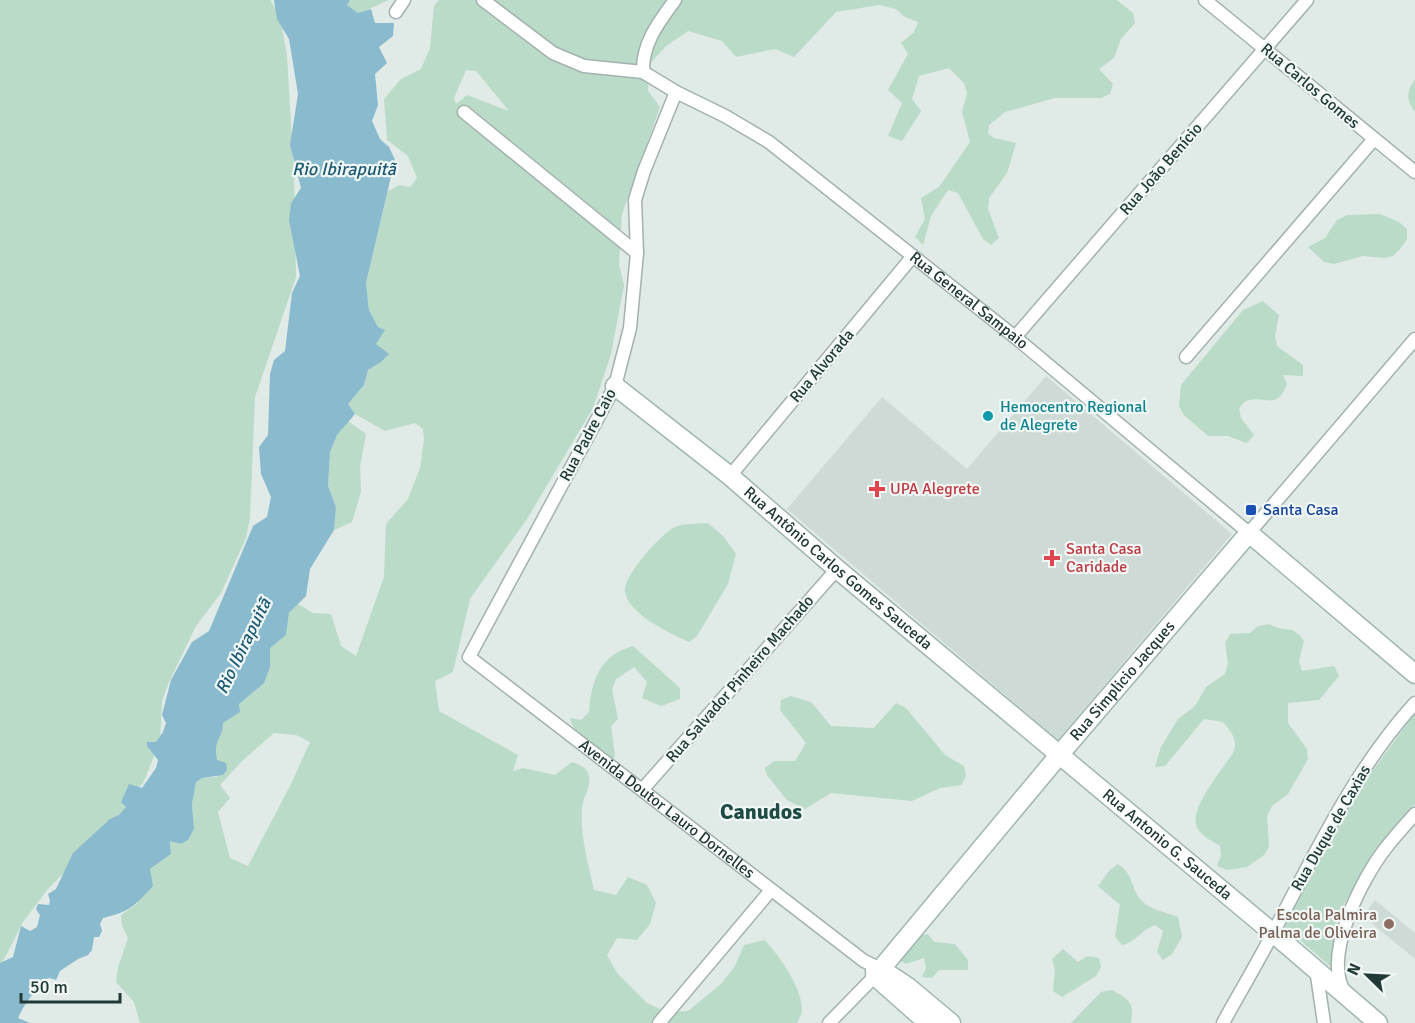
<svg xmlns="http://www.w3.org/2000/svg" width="1415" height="1023" font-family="Signika,sans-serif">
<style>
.built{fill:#cedad6}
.green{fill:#b9dbc7;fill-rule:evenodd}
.water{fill:#89bace}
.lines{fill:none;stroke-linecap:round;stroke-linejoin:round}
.street-casing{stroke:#a3b2af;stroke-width:15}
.secondary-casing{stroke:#9fb6b1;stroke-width:21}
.street{stroke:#fff;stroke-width:12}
.secondary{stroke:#fff;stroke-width:18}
.culture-dot{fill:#0f9aa8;stroke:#f0f7f5;stroke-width:2}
.health-dot{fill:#e0444e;stroke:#f0f7f5;stroke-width:2}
.transit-dot{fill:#1a4fb4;stroke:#f0f7f5;stroke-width:2}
.education-dot{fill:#8d6e63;stroke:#f0f7f5;stroke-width:2}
.labels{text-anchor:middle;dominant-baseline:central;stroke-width:4.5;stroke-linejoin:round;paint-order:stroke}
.street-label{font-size:16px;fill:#213a37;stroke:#f0f7f5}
.culture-label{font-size:16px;fill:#0d838f;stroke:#f0f7f5;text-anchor:start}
.health-label{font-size:16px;fill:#be3a42;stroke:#f0f7f5;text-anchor:start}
.transit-label{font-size:16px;fill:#164399;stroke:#f0f7f5;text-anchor:start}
.education-label{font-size:16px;fill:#785e54;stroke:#f0f7f5;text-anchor:end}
.water-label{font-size:18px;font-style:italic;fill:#1d5a74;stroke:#f0f7f5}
.district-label{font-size:22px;font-weight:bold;fill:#1e4b46;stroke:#f0f7f5}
</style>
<rect width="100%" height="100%" fill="#e0eae7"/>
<!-- built -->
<path class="built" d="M1046,376L1232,534L1058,740L787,509L882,397L967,469Z
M1375,900L1415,933V959L1363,916Z"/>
<!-- green -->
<path class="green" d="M0,0H270L280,16L287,56L294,173L296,277L255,397L250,518L246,538L221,593L196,626L169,682L162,701L160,741L144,781L120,815L48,889L23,922L0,967Z
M350,0H389L358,14L347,5Z
M439,0H1117L1133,13L1135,23L1121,39L1114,58L1099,69L1113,84L1110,94L1101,98H1055L1005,112L989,125L988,134L994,138L1016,143L1007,173L989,198L988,209L999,238L991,245L983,239L958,193L948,190L931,216L923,245L915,237L925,219L921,198L939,187L970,142L962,112L967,93L964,83L949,68L919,76L912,99L921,111L902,141L888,136L902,103L888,90L908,54L901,43L914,32L918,22L905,17L896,9L879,5L836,12L794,57L775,49L736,57L722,41L688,31L666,46L649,65L648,91L660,107L622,214L619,265L624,285L611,354L593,408L527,519L470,599L453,672L435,681L439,711L518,755L513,771L523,768L555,775L572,762C580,765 587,767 589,776C591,788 583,797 582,808C580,836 588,863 594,890L616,895L628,877L647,885L656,903L650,924L637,940L617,938L607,955L617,973L647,1003L667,1012L688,1011L722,983L735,966L744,945L765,940C779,956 802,987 802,1010C802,1014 799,1019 797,1023H140L134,1002L116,982L118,967L128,938L122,926L121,915L137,904L150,869L171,854L170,840L181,844L188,840L194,829L192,804L196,782L201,778L217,777C217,767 214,756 215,747C216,737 223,732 223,723L240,712L239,704C263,683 271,682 269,648L286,635L289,613L298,604L313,613L331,614L341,646L356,656L384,577L386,524L408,499L420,468L424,440L423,429L415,423L385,431L355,414L348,404L364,385L368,370L381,362L376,344L378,327L369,310L366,283L388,191L400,185L410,187L417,178L408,156L387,140L384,99L401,79L421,69L430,48L434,6ZM466,70L476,71L509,111L467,95L456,104L454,98ZM274,733L296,735L310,742L291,784L248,866L230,858L218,812L230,798L220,785L242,761Z
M1415,79V112C1406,100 1406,92 1415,79Z
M1380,214L1399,222L1407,229V239L1401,248L1393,256L1384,258L1363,256L1334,264L1324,262L1308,247L1325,238L1337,220L1347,215Z
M1263,301L1279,315L1275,336L1277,346L1303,365V376L1283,375L1287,384C1276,412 1264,394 1246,401C1243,403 1241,406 1239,408L1241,418L1254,435L1247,443L1228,436H1208L1184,415L1179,406L1181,385L1243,310Z
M348,421L366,434L360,467L361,492L352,522L334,530L336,507L328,486L330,452L337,435Z
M708,523L724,537L736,554L728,584L697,636L689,642C670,633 629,615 625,592C622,577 662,533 675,527C684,523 698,524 708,523Z
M1269,624C1285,634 1292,623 1304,641L1299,661L1302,671L1334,666L1339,676L1319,700L1288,703V723L1307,749L1308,759L1288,794L1272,806L1267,816L1269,847L1264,855L1247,867L1227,870L1217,866L1221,856L1220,846C1212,841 1203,837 1198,829C1187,812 1217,777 1226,763C1231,756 1236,751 1235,742C1234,735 1228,728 1223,722L1204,719L1165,766L1155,767L1161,747L1178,719L1195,706L1206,687L1225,674L1228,663L1225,643L1230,634L1250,633L1258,626Z
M633,646L680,688V699L661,706L642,698L647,682L634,667L616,679L612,689L618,719L611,726L615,756L609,765C592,753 576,739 570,718L581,720L589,712C591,681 600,655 633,646Z
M791,696L811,702L831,726L874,728L896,703L906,708L945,755L964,766L966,776L961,785L940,788L912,801L831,793L805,809L787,800L767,775L765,768L774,761H795L806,743L780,710L781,700Z
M1415,713V804L1393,830L1362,872L1338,915L1331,967L1284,926L1343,811Z
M1118,864C1135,875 1130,889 1142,901C1150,910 1166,912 1178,917L1182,937L1172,954L1163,960L1157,952L1163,931L1155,925C1141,930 1136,942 1122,945L1115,937L1120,905L1098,886L1110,870Z
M928,934L934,942L955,944L968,960V970H939L932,978L922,977L926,968L924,958L906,964L897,959L917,936Z
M1063,949L1078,962L1088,956L1099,958L1101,967L1096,976L1062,997L1053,991L1055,970L1052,959Z
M1112,990C1129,1000 1135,1002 1131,1023H1071L1101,992Z"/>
<!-- water -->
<path class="water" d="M274,0H350L347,5L358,13L371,9L375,23H394L393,36L379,47L387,63L375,74L378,105L372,121L380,139L389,147L395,160L366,283L369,310L378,327L385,330L376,344L389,354L381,362L368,370L364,385L348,404L355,414L337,435L330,452L328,486L336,507L334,530L310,569L306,596L289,613L286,635L270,648V667L264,683L239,704L240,712L223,723C223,739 213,738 217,760L226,763L227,770L223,775L202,778L196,782L192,804L194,829L188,840L181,844L170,841L171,854L150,869L153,886C135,906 129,912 103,918L100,924L102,931L99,937H94L92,950L88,955L78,959L60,971L56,980L50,978L42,980C34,993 24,1004 18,1018L30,1023H0V963L13,957L21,926L30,931L37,927L40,915L36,909L38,904L49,905L50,901L48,894L56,889L73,853L110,819L119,815L126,807L121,802L129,784L142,788L156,768L158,760L147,746V742H156L163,732L166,723L162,715L171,680L192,642L209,631L253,526L267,517L271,497L261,474L259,447L268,435L270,374L274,360L285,351L292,293L300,276L289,220L291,203L301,188L290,145L298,94L289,39L277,19Z"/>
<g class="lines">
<defs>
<g id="street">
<path id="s1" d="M483,0L553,53L584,66L643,72L676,92L725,116L769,142L1015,337L1249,533L1415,339"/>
<path d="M1205,0L1415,172"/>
<path d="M396,12L404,0"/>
<path d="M643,72C642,44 658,23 675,0"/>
<path id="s2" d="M676,92L644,171L635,200L637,253L630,328L615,386L469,657L864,961L881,969"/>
<path d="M464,112L637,253"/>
<path d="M1015,337L1307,0"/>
<path d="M1186,357L1374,139"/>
<path d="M730,476L913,256"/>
<path d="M642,790L837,569"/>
<path d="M1316,969L1324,1023"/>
<path d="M1344,991C1323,954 1362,879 1385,849C1394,837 1405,825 1415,814"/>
<path d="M659,1023L771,890"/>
<path d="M829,1023L875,976L872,971"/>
<path d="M1223,1023C1240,992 1258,962 1274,931C1316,852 1354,770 1415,703"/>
</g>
<g id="secondary">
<path id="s3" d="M615,386L730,476L837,569L1273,933L1378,1023"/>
<path d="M881,969L908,987L951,1023"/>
<path id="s4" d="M928,1023L875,976L1060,754L1249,533L1415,674"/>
</g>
</defs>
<!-- street casing -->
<use href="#street" class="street-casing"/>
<!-- secondary casing -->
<use href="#secondary" class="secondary-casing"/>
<!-- street -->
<use href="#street" class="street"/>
<!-- secondary -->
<use href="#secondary" class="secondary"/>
</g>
<!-- markers -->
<circle class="culture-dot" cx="988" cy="416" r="6"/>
<g class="health-dot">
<path d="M874 480h6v6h6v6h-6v6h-6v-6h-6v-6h6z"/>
<path d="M1049 549h6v6h6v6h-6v6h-6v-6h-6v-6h6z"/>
</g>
<rect class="transit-dot" x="1245" y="504" width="12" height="12" rx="3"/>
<circle class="education-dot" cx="1389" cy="924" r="6"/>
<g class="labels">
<!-- street labels -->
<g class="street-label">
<text transform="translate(1310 86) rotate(40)">Rua Carlos Gomes</text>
<text transform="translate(1161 169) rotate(-49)">Rua João Benício</text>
<text stroke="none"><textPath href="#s1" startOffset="580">Rua General Sampaio</textPath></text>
<text transform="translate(822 366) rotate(-50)">Rua Alvorada</text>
<text transform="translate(588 435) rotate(-62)">Rua Padre Caio</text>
<text stroke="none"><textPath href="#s3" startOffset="288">Rua Antônio Carlos Gomes Sauceda</textPath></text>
<text transform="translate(740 679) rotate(-49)">Rua Salvador Pinheiro Machado</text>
<text stroke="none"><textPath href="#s4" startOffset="456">Rua Simplicio Jacques</textPath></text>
<text stroke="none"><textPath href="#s2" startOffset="861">Avenida Doutor Lauro Dornelles</textPath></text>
<text transform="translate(1331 828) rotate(-60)">Rua Duque de Caxias</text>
<text stroke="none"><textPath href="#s3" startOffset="718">Rua Antonio G. Sauceda</textPath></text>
</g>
<!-- culture labels -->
<g class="culture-label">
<text x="1000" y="407">Hemocentro Regional<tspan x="1000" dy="18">de Alegrete</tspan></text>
</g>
<!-- health labels -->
<g class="health-label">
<text x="890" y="489">UPA Alegrete</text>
<text x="1066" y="549">Santa Casa<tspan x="1066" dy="18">Caridade</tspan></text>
</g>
<!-- transit labels -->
<g class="transit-label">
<text x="1263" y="510">Santa Casa</text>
</g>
<!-- education labels -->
<g class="education-label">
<text x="1377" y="915">Escola Palmira<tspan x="1377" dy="18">Palma de Oliveira</tspan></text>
</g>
<!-- water labels -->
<g class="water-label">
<text x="344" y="169">Rio Ibirapuitã</text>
<text transform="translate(243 646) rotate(-64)">Rio Ibirapuitã</text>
</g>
<!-- district labels -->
<g class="district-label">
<text x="761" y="811">Canudos</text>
</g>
</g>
<!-- north arrow -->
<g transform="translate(1367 975) rotate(294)" stroke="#f0f7f5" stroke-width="4.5" paint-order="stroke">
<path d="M0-4.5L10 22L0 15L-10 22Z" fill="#213a37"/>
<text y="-9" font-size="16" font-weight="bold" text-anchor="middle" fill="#213a37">N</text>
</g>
<!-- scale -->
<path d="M21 993v9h99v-9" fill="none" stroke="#213a37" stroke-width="3"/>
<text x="30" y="993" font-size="18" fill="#213a37" stroke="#f0f7f5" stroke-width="4.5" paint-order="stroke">50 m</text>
</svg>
